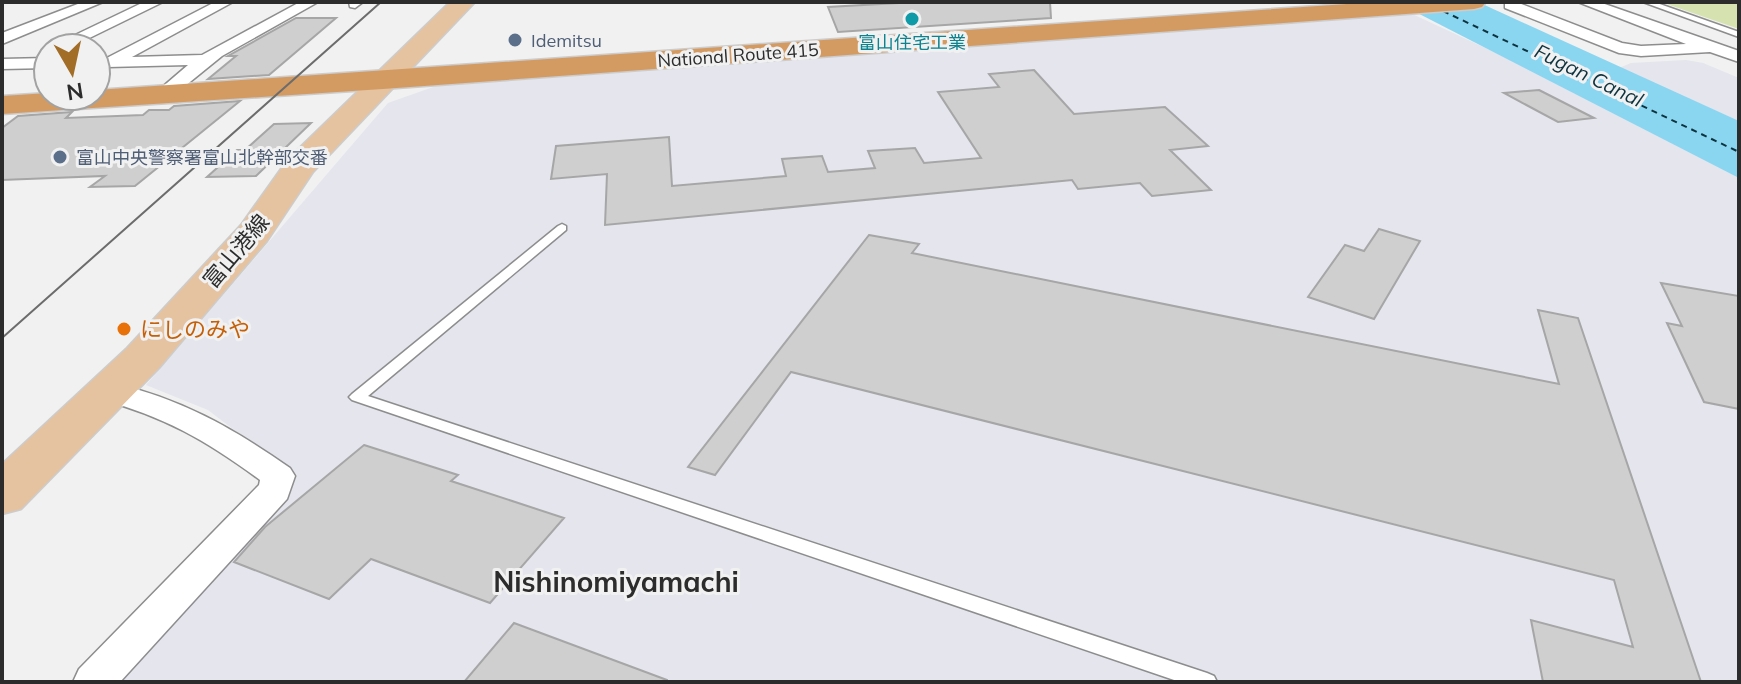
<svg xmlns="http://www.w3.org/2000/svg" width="1741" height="684" font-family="Mulish,'Noto Sans JP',sans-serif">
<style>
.built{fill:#e4e5ed}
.green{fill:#d6e2b0}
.water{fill:#8ad6f1}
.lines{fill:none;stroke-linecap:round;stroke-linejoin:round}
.ferry{stroke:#0e333e;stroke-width:2;stroke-dasharray:6 5;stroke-linecap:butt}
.building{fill:#cfcfd0;stroke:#a6a6a7;stroke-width:2}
.lane-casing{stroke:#8d8d8e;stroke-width:3}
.street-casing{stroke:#8d8d8e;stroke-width:3}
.primary-casing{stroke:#ccc;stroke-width:3}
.highway-casing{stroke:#ccc;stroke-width:3}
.lane{fill:#fff;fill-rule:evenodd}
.street{fill:#fff;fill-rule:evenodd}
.primary{fill:#e5c3a1;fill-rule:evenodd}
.highway{fill:#d39b62;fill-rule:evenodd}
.tram{stroke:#6c6c6c;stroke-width:2}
.culture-dot{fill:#0f9aa8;stroke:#f1f1f2;stroke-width:3}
.service-dot{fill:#5c6f8a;stroke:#f1f1f2;stroke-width:3}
.food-dot{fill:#e8710a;stroke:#f1f1f2;stroke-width:3}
.labels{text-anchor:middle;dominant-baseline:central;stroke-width:6;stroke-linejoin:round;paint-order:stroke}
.far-service-label{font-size:18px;fill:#4e5e75;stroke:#f1f1f2;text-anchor:start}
.far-culture-label{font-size:18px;fill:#0d838f;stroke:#f1f1f2}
.far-street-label{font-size:18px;fill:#2c2c2c;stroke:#f1f1f2}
.far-water-label{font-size:20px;font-style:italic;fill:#0e333e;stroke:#f1f1f2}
.street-label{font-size:22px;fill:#2c2c2c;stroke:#f1f1f2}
.food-label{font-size:22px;fill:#c56008;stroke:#f1f1f2;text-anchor:start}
.near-neighbourhood-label{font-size:28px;font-weight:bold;fill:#2c2c2c;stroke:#f1f1f2}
</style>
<rect width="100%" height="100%" fill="#f1f1f2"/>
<!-- built -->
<path class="built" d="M1410,13L1509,59L1739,177V682H109L283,467L208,410L146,385L388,103L436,86L604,74L606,71Z
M1686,60L1703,63L1739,78V121L1619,68L1631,63Z"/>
<!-- green -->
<path class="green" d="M1661,2H1739V29Z"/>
<!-- water -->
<path class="water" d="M1396,2H1478L1739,121V178Z"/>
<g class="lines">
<!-- ferry -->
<path class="ferry" d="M1443,11L1739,152"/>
</g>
<!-- building -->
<path class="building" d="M917,2H1050L1051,18L838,32L828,7Z
M296,18H336L269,75L208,79L236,56H228Z
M1034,70L1074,114L1165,107L1208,146L1170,150L1211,190L1152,196L1140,183L1078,189L1072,180L605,225L607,174L551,179L556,146L669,137L672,186L786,176L782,159L822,156L828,172L875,168L868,151L915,148L924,163L981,158L938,92L999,87L989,74Z
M1539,90L1594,118L1558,122L1504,93Z
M240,101L135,186L90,187L105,176L2,180V128L18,116L72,112L66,118L143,115L149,110H169L174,106Z
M311,123L256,176L207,177L237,150H245L274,124Z
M1379,229L1420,241L1374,319L1308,297L1345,245L1364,251Z
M869,235L919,244L912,253L1559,384L1538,310L1578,318L1701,682H1543L1531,620L1633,647L1614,580L791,372L715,475L688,467Z
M1661,283L1739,296V409L1704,402L1667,323L1682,326Z
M364,445L458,475L451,481L564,518L490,603L371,559L329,599L234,562L265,527Z
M514,623L667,680V682H464Z"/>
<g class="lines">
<defs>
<path id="lane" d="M1643,2H1654L1739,32V37Z
M562,224L566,226V230L368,396L1207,673L1214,676L1217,682H1180L352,400L349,397L352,394L558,226Z"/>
<path id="street" d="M83,2H103L2,44V33Z
M144,2H163L69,48H48Z
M215,2H233L132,57L202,55L300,2H318L222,56L169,99L162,101L153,95L188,65L108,67L99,62Z
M349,2H363L355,8L350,7Z
M1505,2H1516L1622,43L1641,46L1686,44L1578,2H1599L1739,51V62L1710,52L1641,56L1619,53L1505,8Z
M48,58V68L2,69V59Z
M110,382C181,399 230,426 290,468L295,476L287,499L120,682H73L79,669L259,485L260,480C207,441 164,416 99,399L95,392L99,385Z"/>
<path id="primary" d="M450,2H475L313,172L267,241L159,368L21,509L2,514V464L127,348L241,225L288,159Z"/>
<path id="highway" d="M1376,2H1486L1482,7L1474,9L383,89L2,114V96L48,93V96H96V90Z"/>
</defs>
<!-- lane casing -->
<use href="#lane" class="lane-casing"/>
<!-- street casing -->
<use href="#street" class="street-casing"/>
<!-- primary casing -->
<use href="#primary" class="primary-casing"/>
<!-- highway casing -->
<use href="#highway" class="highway-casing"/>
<!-- lane -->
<use href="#lane" class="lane"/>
<!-- street -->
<use href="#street" class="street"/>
<!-- primary -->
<use href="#primary" class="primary"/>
<!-- highway -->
<use href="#highway" class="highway"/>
<!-- tram -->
<path class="tram" d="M2,338L381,2"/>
</g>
<!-- markers -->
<circle class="culture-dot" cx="912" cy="19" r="8"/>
<g class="service-dot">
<circle cx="515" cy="40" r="8"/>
<circle cx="60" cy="157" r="8"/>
</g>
<circle class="food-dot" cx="124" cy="329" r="8"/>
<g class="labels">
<!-- far-service labels -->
<g class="far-service-label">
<text x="531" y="40">Idemitsu</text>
<text x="76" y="157">富山中央警察署富山北幹部交番</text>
</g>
<!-- far-culture labels -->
<g class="far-culture-label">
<text x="912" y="42">富山住宅工業</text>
</g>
<!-- far-street labels -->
<g class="far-street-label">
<text transform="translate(738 55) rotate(-4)">National Route 415</text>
</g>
<!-- far-water labels -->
<g class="far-water-label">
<text transform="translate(1589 75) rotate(26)">Fugan Canal</text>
</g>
<!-- street labels -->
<g class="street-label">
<text transform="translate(236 251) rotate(-50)">富山港線</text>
</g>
<!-- food labels -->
<g class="food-label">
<text x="140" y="329">にしのみや</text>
</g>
<!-- near-neighbourhood labels -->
<g class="near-neighbourhood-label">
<text x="616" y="581">Nishinomiyamachi</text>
</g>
</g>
<!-- border -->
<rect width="1741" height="684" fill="none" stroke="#2c2c2c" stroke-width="8"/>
<!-- north arrow -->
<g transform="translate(72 72) rotate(171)"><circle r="38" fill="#f1f1f2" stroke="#a2a2a3" stroke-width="2"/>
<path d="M0-6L14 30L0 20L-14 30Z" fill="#a26d26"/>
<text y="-12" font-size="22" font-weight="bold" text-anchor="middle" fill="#2c2c2c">N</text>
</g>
</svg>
